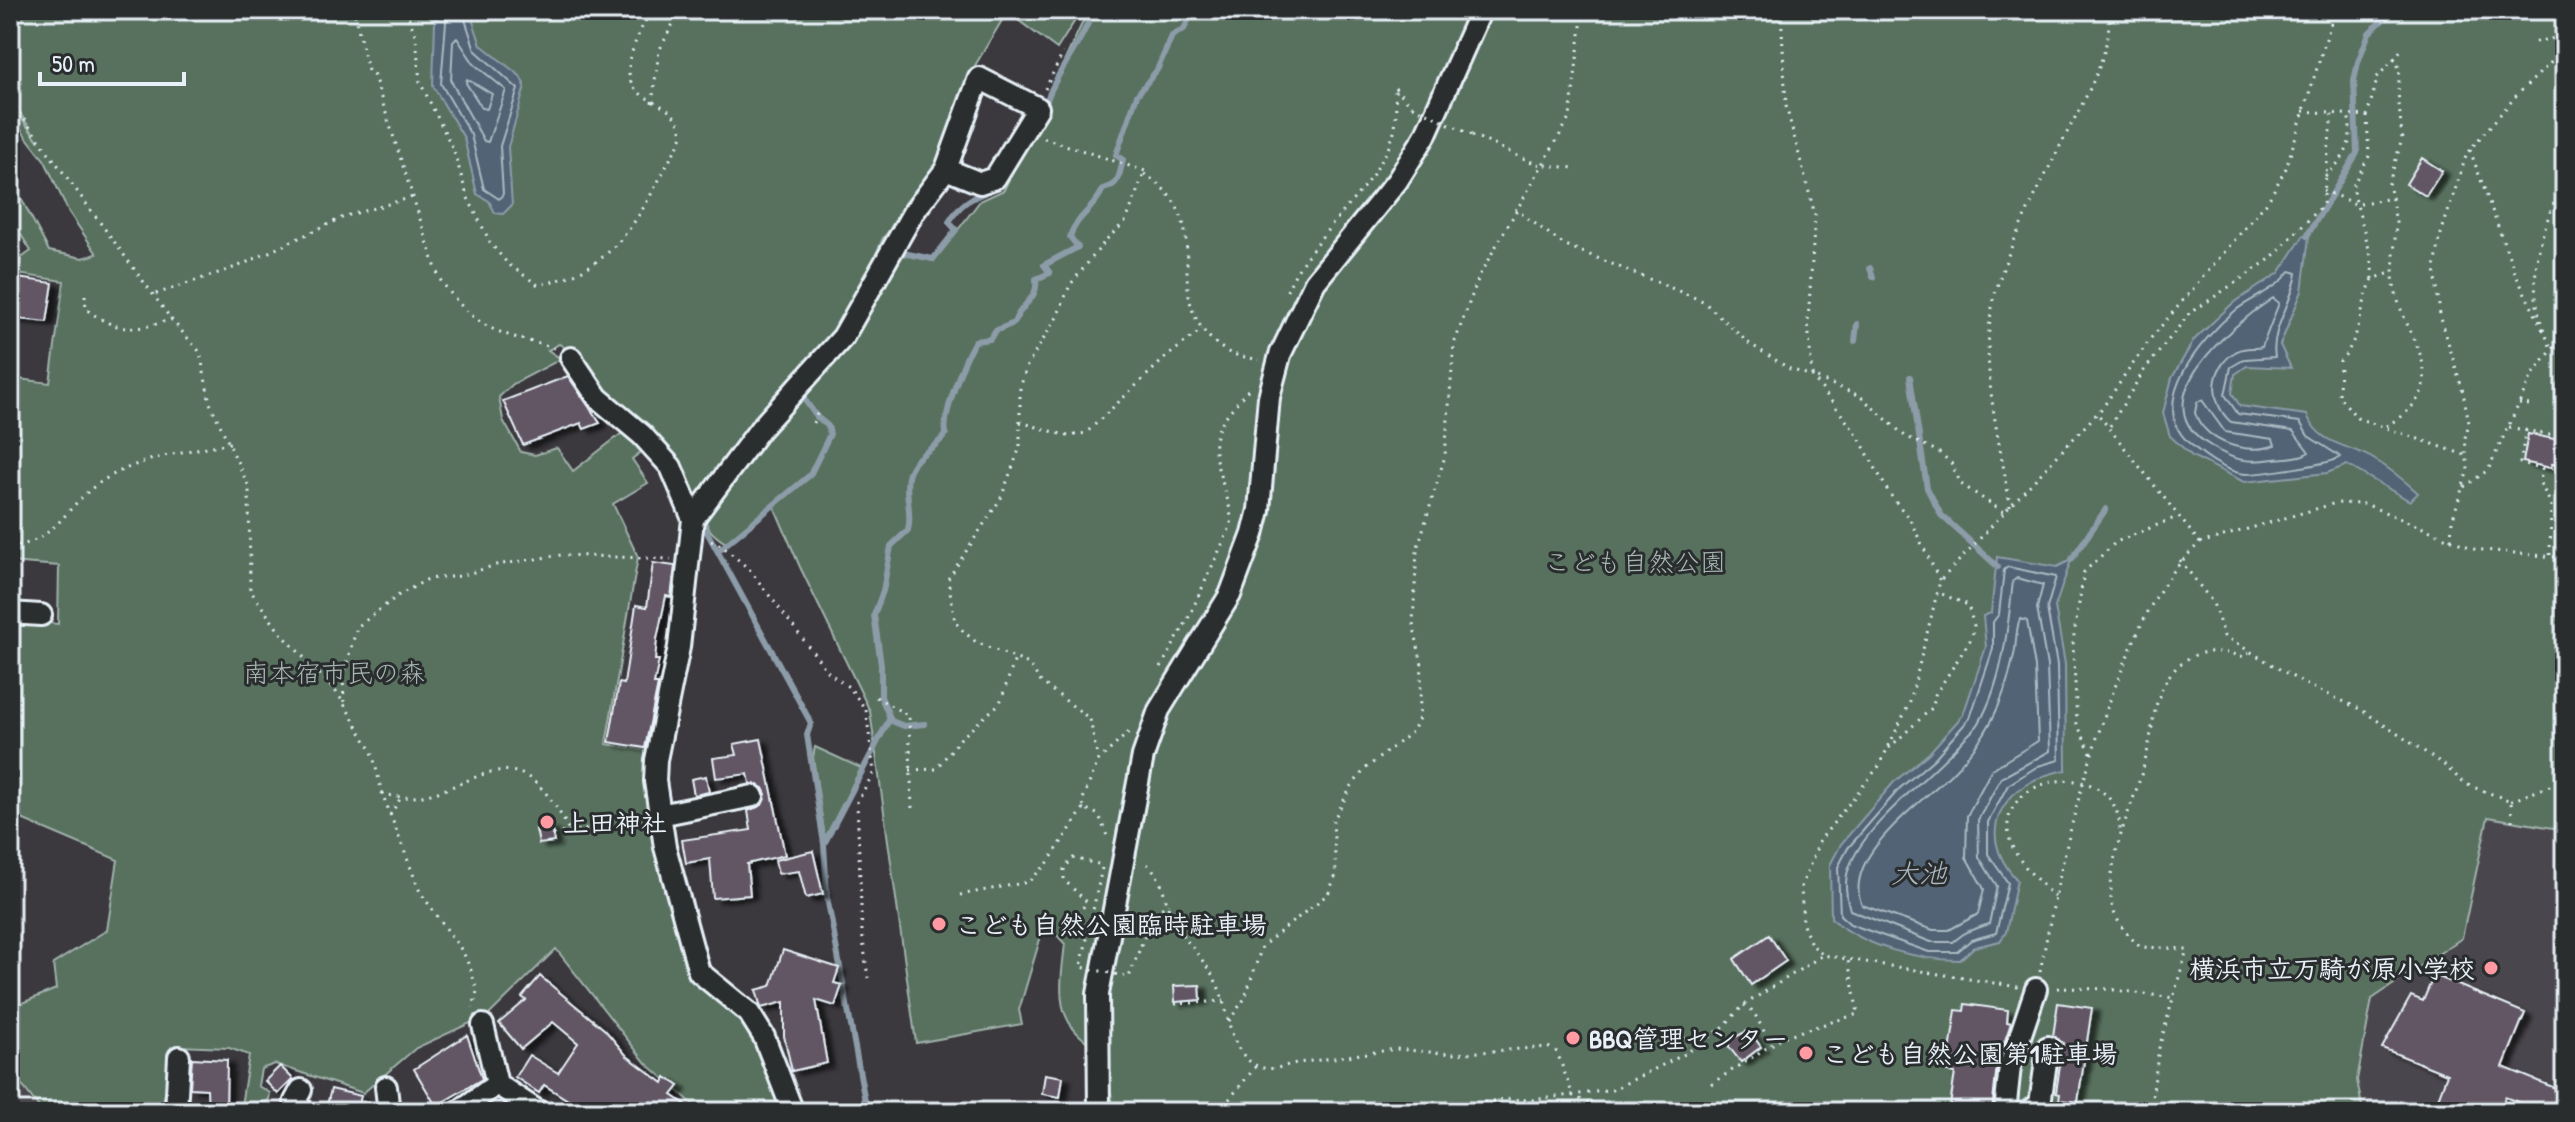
<svg xmlns="http://www.w3.org/2000/svg" width="2575" height="1122" font-family="'Patrick Hand','Klee One',sans-serif">
<style>
.built{fill:#4a464d}
.green{fill:#58715e;stroke:#a0b1ab;stroke-width:2}
.water{fill:#516474;stroke:#8d9ca9;stroke-width:2}
.lines{fill:none;stroke-linecap:round;stroke-linejoin:round}
.shore{stroke:#acb9c3;stroke-width:2}
.stream{stroke:#8d9ca9;stroke-width:6}
.building{fill:#625665;stroke:#e8f1f8;stroke-width:2;filter:url(#shadow)}
.minor-casing{stroke:#e8f1f8;stroke-width:26}
.path{stroke:#e8f1f8;stroke-width:3;stroke-dasharray:2 6;stroke-linecap:butt}
.minor{stroke:#2a2d2e;stroke-width:20}
.path-bridge{stroke:#e8f1f8;stroke-width:3;stroke-dasharray:2 6;stroke-linecap:butt}
.poi-dot{fill:#ff9aa2;stroke:#2a2d2e;stroke-width:3}
.labels{text-anchor:middle;dominant-baseline:central;stroke-width:6;stroke-linejoin:round;paint-order:stroke}
.park-label{font-size:26px;fill:#a7b7b3;stroke:#2a2d2e}
.poi-label{font-size:26px;font-weight:bold;fill:#e8f1f8;stroke:#2a2d2e;text-anchor:start}
.water-label{font-size:28px;font-style:italic;fill:#acb9c3;stroke:#2a2d2e}
</style>
<defs>
<filter id="shadow"><feDropShadow dx="7" dy="4" stdDeviation="2" flood-color="#0009"/></filter>
</defs>
<rect width="100%" height="100%" fill="#3b393e"/>
<filter id="ink" filterUnits="userSpaceOnUse"><feTurbulence type="fractalNoise" baseFrequency=".0125" numOctaves="2"/><feDisplacementMap in="SourceGraphic" scale="16" xChannelSelector="R" yChannelSelector="G"/><feConvolveMatrix kernelMatrix="1 2 1 2 8 2 1 2 1" color-interpolation-filters="sRGB"/></filter>
<g filter="url(#ink)">
<!-- built -->
<path class="built" d="M2488,816L2565,830V1112H2363L2357,1080L2372,999L2462,938Z
M10,1070L43,1112H10Z"/>
<!-- green -->
<path class="green" d="M26,10H2565V830L2488,817L2462,938L2372,999L2357,1080L2363,1112H1114L1105,1052C1053,1028 1059,994 1065,944L1055,933L1041,936L1019,1010L1022,1024L916,1043L870,711L800,567L774,506L727,544C714,535 703,528 706,511L803,385L844,339L893,250L934,261L980,201L1004,190L1086,15L1081,11L1057,49L1007,12L964,84L952,116L940,168L883,238L842,333L761,421L699,506L678,464L605,391L580,357L559,344L548,350L561,359L513,384L499,397L503,420L521,452L535,455L557,448L573,471L626,430L646,448L632,459L648,483L613,504L638,557L606,744L654,752L651,782L660,842L694,975L746,1019L784,1091L790,1112H702L646,1063L556,949L490,1014L416,1048L363,1093L275,1064L261,1069L258,1086L270,1093L269,1100L258,1105L257,1112H240L249,1055L229,1048L177,1046L162,1105L148,1112H43L10,1070V1008L56,989L53,964L107,930L118,860L10,814V619L58,624L59,566L10,562V378L50,383L64,281L10,273V251L11,257L20,259L31,251L10,217V177L49,251L83,258L97,254L68,211L45,161L10,116V104L39,142L10,98V24Z
M815,747L861,768L825,839L813,757Z"/>
<!-- water -->
<path class="water" d="M440,10H469L481,45L520,76L525,86L508,147L512,205L503,214L495,213L489,201L477,194L464,138L433,86L435,22Z
M2304,235L2309,237L2302,291L2280,345L2291,368L2247,366L2235,374L2232,393L2240,406L2307,415C2319,445 2347,444 2372,458C2389,468 2403,479 2418,493L2410,501L2347,465L2327,473L2244,482L2192,456L2170,436L2163,413L2172,378L2194,340L2232,304L2279,273Z
M1997,557L2057,567L2071,560L2055,607L2065,664L2066,770C2007,780 1970,829 2017,880L2006,932L2000,941L1974,947L1960,960C1917,960 1864,947 1831,918L1830,865L1841,844L1894,782L1929,753L1963,715L1986,647L1983,616L1991,613Z"/>
<g class="lines">
<!-- shore -->
<path class="shore" d="M447,10L441,84L471,135L484,189L499,199L503,194L500,146L518,89L475,50L462,10
M457,38L474,64L506,90L488,142L484,141L451,81L453,41Z
M467,79L492,94L487,109L482,108L466,83Z
M2290,271L2297,273C2293,302 2270,330 2275,357L2245,359L2231,367L2225,395L2238,414L2300,422L2308,436L2341,457C2333,464 2259,474 2246,474C2226,473 2202,454 2188,442C2146,402 2203,337 2236,310C2253,297 2278,289 2290,271Z
M2273,298L2279,303L2262,347C2254,349 2245,347 2237,351C2210,366 2208,402 2231,422L2293,431L2309,452C2301,458 2285,458 2274,459C2247,463 2234,461 2211,446C2137,403 2231,326 2273,298Z
M2202,400L2225,432L2273,439L2275,445C2249,456 2205,443 2195,413L2197,402Z
M2008,567L2056,577L2047,608L2057,665L2059,760L2038,766L2008,785L1988,822V854L2008,883L1996,933L1971,940L1957,952H1929L1850,924L1840,915L1838,867L1848,848L1900,788L1934,759L1970,718L1993,649V622L1999,614L2004,570Z
M2017,578L2043,585L2037,608L2047,666L2050,751L2001,778L1978,820L1979,857L1997,886L1989,924L1966,932L1953,942H1931L1850,910C1846,898 1844,880 1849,868C1865,823 1931,777 1963,740C1968,734 1975,730 1979,723C2003,681 2008,627 2013,581Z
M2020,619L2027,621L2035,667L2038,741L1992,769L1967,816L1966,857L1984,889L1978,914L1949,930H1933L1862,905C1841,858 1919,804 1949,776C1987,739 2003,706 2014,655C2017,643 2015,631 2020,619Z"/>
<!-- stream -->
<path class="stream" d="M1044,109C1054,73 1082,45 1093,10
M2307,236L2357,153L2354,81L2358,62L2369,33L2393,10
M898,252L933,259L956,230L949,222C964,197 979,196 1002,185L1006,176
M1870,268L1873,277
M1855,341L1857,324
M1910,377L1927,488L1941,515L1998,567
M700,519L811,723L807,735L824,844L827,897L867,1112
M718,551L810,475L830,434L828,426L817,417L802,396L815,381
M2071,560L2106,509
M889,720L904,726L925,724
M824,844L890,718L881,697V665L874,615L883,591L891,546L908,530C913,511 903,492 909,473C916,452 937,450 946,433C942,415 965,357 975,341L990,339L995,331L1014,323C1021,302 1039,300 1036,279L1050,273L1044,265L1078,247L1070,237C1075,217 1095,209 1103,189C1120,185 1119,175 1123,160L1116,155L1137,95L1157,70L1172,36L1184,29L1193,10"/>
</g>
<!-- building -->
<path class="building" d="M2422,158L2442,171L2426,196L2406,184Z
M10,277L53,283L47,322L10,318Z
M568,376L600,423L584,429L581,423L523,445L503,401Z
M2528,434L2565,441V466L2552,464L2551,468L2523,462Z
M653,563L675,566L671,597L666,596L657,639L655,660H659L654,684H658L645,748L609,742L619,683L624,684L636,605L647,607Z
M761,739L785,855L747,864L750,895L713,898L710,859L686,863L682,840L751,830L748,811L762,805L766,794L763,788L750,783L748,774L716,778L713,758L737,755L734,744Z
M706,776L709,792L694,795L691,779Z
M551,826L554,842L539,844L536,829Z
M813,851L823,894L806,898L799,871L778,874L775,860Z
M1769,935L1786,961L1751,985L1734,959Z
M783,950L839,968L834,983L842,985L835,1006L816,1000L827,1063L792,1071L784,1036V1002L761,1008L756,990L771,986Z
M2434,975L2525,1013L2503,1067L2565,1092V1112H2544L2505,1097L2499,1112H2433L2447,1074L2382,1048L2411,996L2423,1001Z
M540,976L605,1030L627,1056L663,1083L666,1077L679,1086L672,1095L697,1112H587L544,1085L539,1093L515,1077L529,1055L558,1073L578,1043L553,1022L521,1049L499,1023L526,1000L522,997Z
M1200,985L1201,1000L1175,1002L1174,986Z
M2058,1003L2092,1008L2078,1102L2059,1100L2060,1094L2056,1093L2063,1043L2053,1036Z
M1965,1004L2008,1010L2007,1022L2011,1023L1997,1064L1992,1112H1949L1955,1073L1947,1072L1956,1010L1964,1011Z
M1749,1030L1761,1047L1741,1062L1729,1047V1040Z
M467,1035L482,1079L436,1106L414,1069Z
M192,1058L227,1060L226,1112H208L207,1089L190,1088Z
M280,1066L293,1079L278,1094L265,1081Z
M1045,1074L1063,1077L1060,1097L1042,1094Z
M331,1089L361,1096L357,1112H333L334,1107L327,1105Z"/>
<g class="lines">
<defs>
<path id="minor" d="M571,358L598,398L642,435L671,467L693,519L679,647L656,760L655,781L665,847L699,972L749,1013L764,1037L793,1112
M693,519L760,429L843,337L913,213L946,169L979,78L1038,108L995,178L980,183L946,169
M10,613L41,615
M660,815L753,796
M483,1025L497,1084L539,1112
M386,1087L389,1112
M301,1090L295,1101L304,1112
M176,1112L179,1057
M458,1112L497,1084
M1099,1112L1098,994L1143,756L1159,710L1230,595L1253,534L1259,510L1269,397L1280,355L1315,282L1397,181L1425,136L1481,10
M2005,1112L2010,1066L2036,989
M2029,1112L2040,1104L2048,1047"/>
</defs>
<!-- minor casing -->
<use href="#minor" class="minor-casing"/>
<!-- path -->
<path class="path" d="M348,10L355,15L368,71L374,76L439,278C477,331 495,332 555,348
M406,10L416,37L420,82L454,151L467,196L491,244L508,264L538,285C622,269 640,212 678,145L682,136C677,82 589,121 651,10
M1627,10H1672
M1781,10L1786,106L1815,215L1808,321L1812,376L1860,396L1905,436L1939,452L1951,463L1961,484L2005,513
M2549,10L2565,23
M10,13L13,10
M2455,17L2460,10
M2535,42L2565,36
M2394,59L2401,50
M1395,88L1412,106
M1045,89L1063,53
M10,100L171,319L200,352L210,403L249,487L250,590L279,631L338,694L372,751L382,793L420,892L463,952L471,970L477,992L473,1008
M652,103L659,51L680,10
M2303,111L2367,116L2378,76L2394,59L2400,69L2398,92L2402,139L2389,183L2396,223L2393,272L2373,279C2359,305 2362,339 2340,361L2339,396L2357,418L2465,455
M2367,116L2369,156L2352,187L2371,256L2373,279
M1472,135L1536,164L1574,168
M1044,138L1145,171L1126,221L1107,239L1070,285L1057,317L1027,366L1020,388V447L1001,498L948,579L955,622L964,632L976,642L1029,664L1041,682L1090,719L1098,761L1083,799L1084,808L1099,815L1107,836
M2470,150L2515,273L2543,330
M1144,174C1226,225 1150,296 1223,349C1232,356 1248,357 1259,360
M2325,176C2347,157 2354,142 2348,114
M2323,190L2355,204L2394,198
M1515,209L1563,244L1703,301L1747,342L1790,369L1812,376L1858,436L1889,493L1910,520L1940,581
M1287,291C1309,235 1386,182 1395,126C1397,114 1395,100 1395,88
M156,294L239,266L346,216L413,197
M85,295L86,309C118,333 134,332 171,319
M2541,322C2526,275 2543,222 2565,180
M2543,329L2551,348
M2519,404L2531,405
M1020,422L1068,436L1086,433L1165,358L1202,329
M813,423L818,412
M2110,426L2143,372L2189,314L2270,259L2323,205L2332,113
M2386,426C2468,380 2393,333 2393,272
M2509,427L2565,438
M2526,430L2520,463L2542,468L2540,483L2551,504L2550,556
M2464,487L2488,470L2532,376L2565,333
M2010,507C2000,435 1976,362 1996,290C2011,240 2037,192 2060,146C2081,105 2112,58 2109,10
M2451,539L2452,521L2468,470L2465,438L2469,423L2463,392L2440,315L2435,269L2440,237L2467,153L2516,96L2565,49
M711,541L721,545L749,569L829,673L850,688L866,710L874,772L857,802L862,932L868,978
M2200,543L2336,503L2365,504L2474,549L2565,558
M10,547C58,541 63,508 99,483C136,458 186,451 230,443
M2180,560L2213,603L2224,636L2303,683L2360,709L2443,764L2465,784L2511,801L2512,821
M1161,667L1187,621L1231,525C1233,493 1203,456 1220,426C1228,411 1241,399 1251,386
M876,697L909,716L912,809
M344,702L343,676L357,627L399,595L428,579L461,576L496,565L561,555L671,559
M1889,748L1933,707L1935,695L1971,639L1974,626L1968,605L1937,592
M2091,753L2077,724L2073,641L2084,572L2116,542L2177,517
M1098,761L1130,731
M910,770L936,769L960,739L1000,703L1015,659
M382,793C462,820 507,704 570,832
M2511,801L2565,780
M390,815L400,799
M553,834L641,822
M1147,864C1162,876 1164,895 1170,913C1178,936 1206,959 1217,984C1228,1007 1228,1040 1246,1058C1260,1072 1275,1070 1291,1064L1396,1049L1452,1054L1548,1047L1557,1052L1573,1096L1608,1112
M960,895L1028,882L1047,864L1084,808
M2054,897C2039,881 2018,863 2011,843C1986,775 2118,751 2120,830
M1065,923L1076,917L1087,902L1064,880V869L1073,858L1102,865
M1145,935L1153,916L1168,903
M2040,972C2060,869 2080,775 2119,677C2139,627 2159,579 2200,543L2097,413
M2018,987L1823,955L1811,944L1803,925L1801,887L1820,840L1879,766L1910,702L1940,581L2103,407L2151,338L2268,201L2286,168L2335,10
M2057,988L2108,989L2174,998
M1175,1004L1224,1001
M1744,1005L1753,1011L1771,1044
M1229,1021L1245,998L1262,946L1328,894L1336,875L1333,821L1351,787L1365,769L1413,731L1419,718L1422,665L1413,623L1417,550L1445,456L1454,344L1480,274L1570,117L1583,10
M1682,1029L1685,1053
M1711,1084L1785,1036L1858,1014L1848,960
M2058,1102L2081,1105L2088,1112
M1219,1112L1257,1065
M1437,1112L1503,1099L1531,1100L1612,1090L1685,1054L1721,1029L1744,1005L1823,955
M2150,1112L2159,1048L2187,949L2140,947C2125,932 2111,917 2111,895C2110,844 2136,802 2147,753C2154,725 2153,691 2176,668C2197,647 2218,650 2244,657L2250,652"/>
<!-- minor -->
<use href="#minor" class="minor"/>
<!-- path-bridge -->
<path class="path-bridge" d="M1412,106L1472,135
M1102,868L1081,967L1129,977L1145,935"/>
</g>
</g>
<!-- markers -->
<g class="poi-dot">
<circle cx="547" cy="822" r="8"/>
<circle cx="939" cy="924" r="8"/>
<circle cx="2491" cy="968" r="8"/>
<circle cx="1573" cy="1038" r="8"/>
<circle cx="1806" cy="1053" r="8"/>
</g>
<g class="labels">
<!-- park labels -->
<g class="park-label">
<text x="1635" y="561">こども自然公園</text>
<text x="334" y="672">南本宿市民の森</text>
</g>
<!-- poi labels -->
<g class="poi-label">
<text x="563" y="822">上田神社</text>
<text x="955" y="924">こども自然公園臨時駐車場</text>
<text x="2475" y="968" text-anchor="end">横浜市立万騎が原小学校</text>
<text x="1589" y="1038">BBQ管理センター</text>
<text x="1822" y="1053">こども自然公園第1駐車場</text>
</g>
<!-- water labels -->
<g class="water-label">
<text x="1919" y="873">大池</text>
</g>
</g>
<!-- margin -->
<rect width="2575" height="1122" fill="none" stroke="#2a2d2e" stroke-width="40"/>
<rect x="20" y="20" width="2535" height="1082" fill="none" stroke="#e8f1f8" stroke-width="3" filter="url(#ink)"/>
<!-- scale -->
<path d="M40 72v12h144v-12" fill="none" stroke="#e8f1f8" stroke-width="4"/>
<text x="52" y="72" font-size="24" fill="#e8f1f8" stroke="#2a2d2e" stroke-width="6" paint-order="stroke">50 m</text>
</svg>
